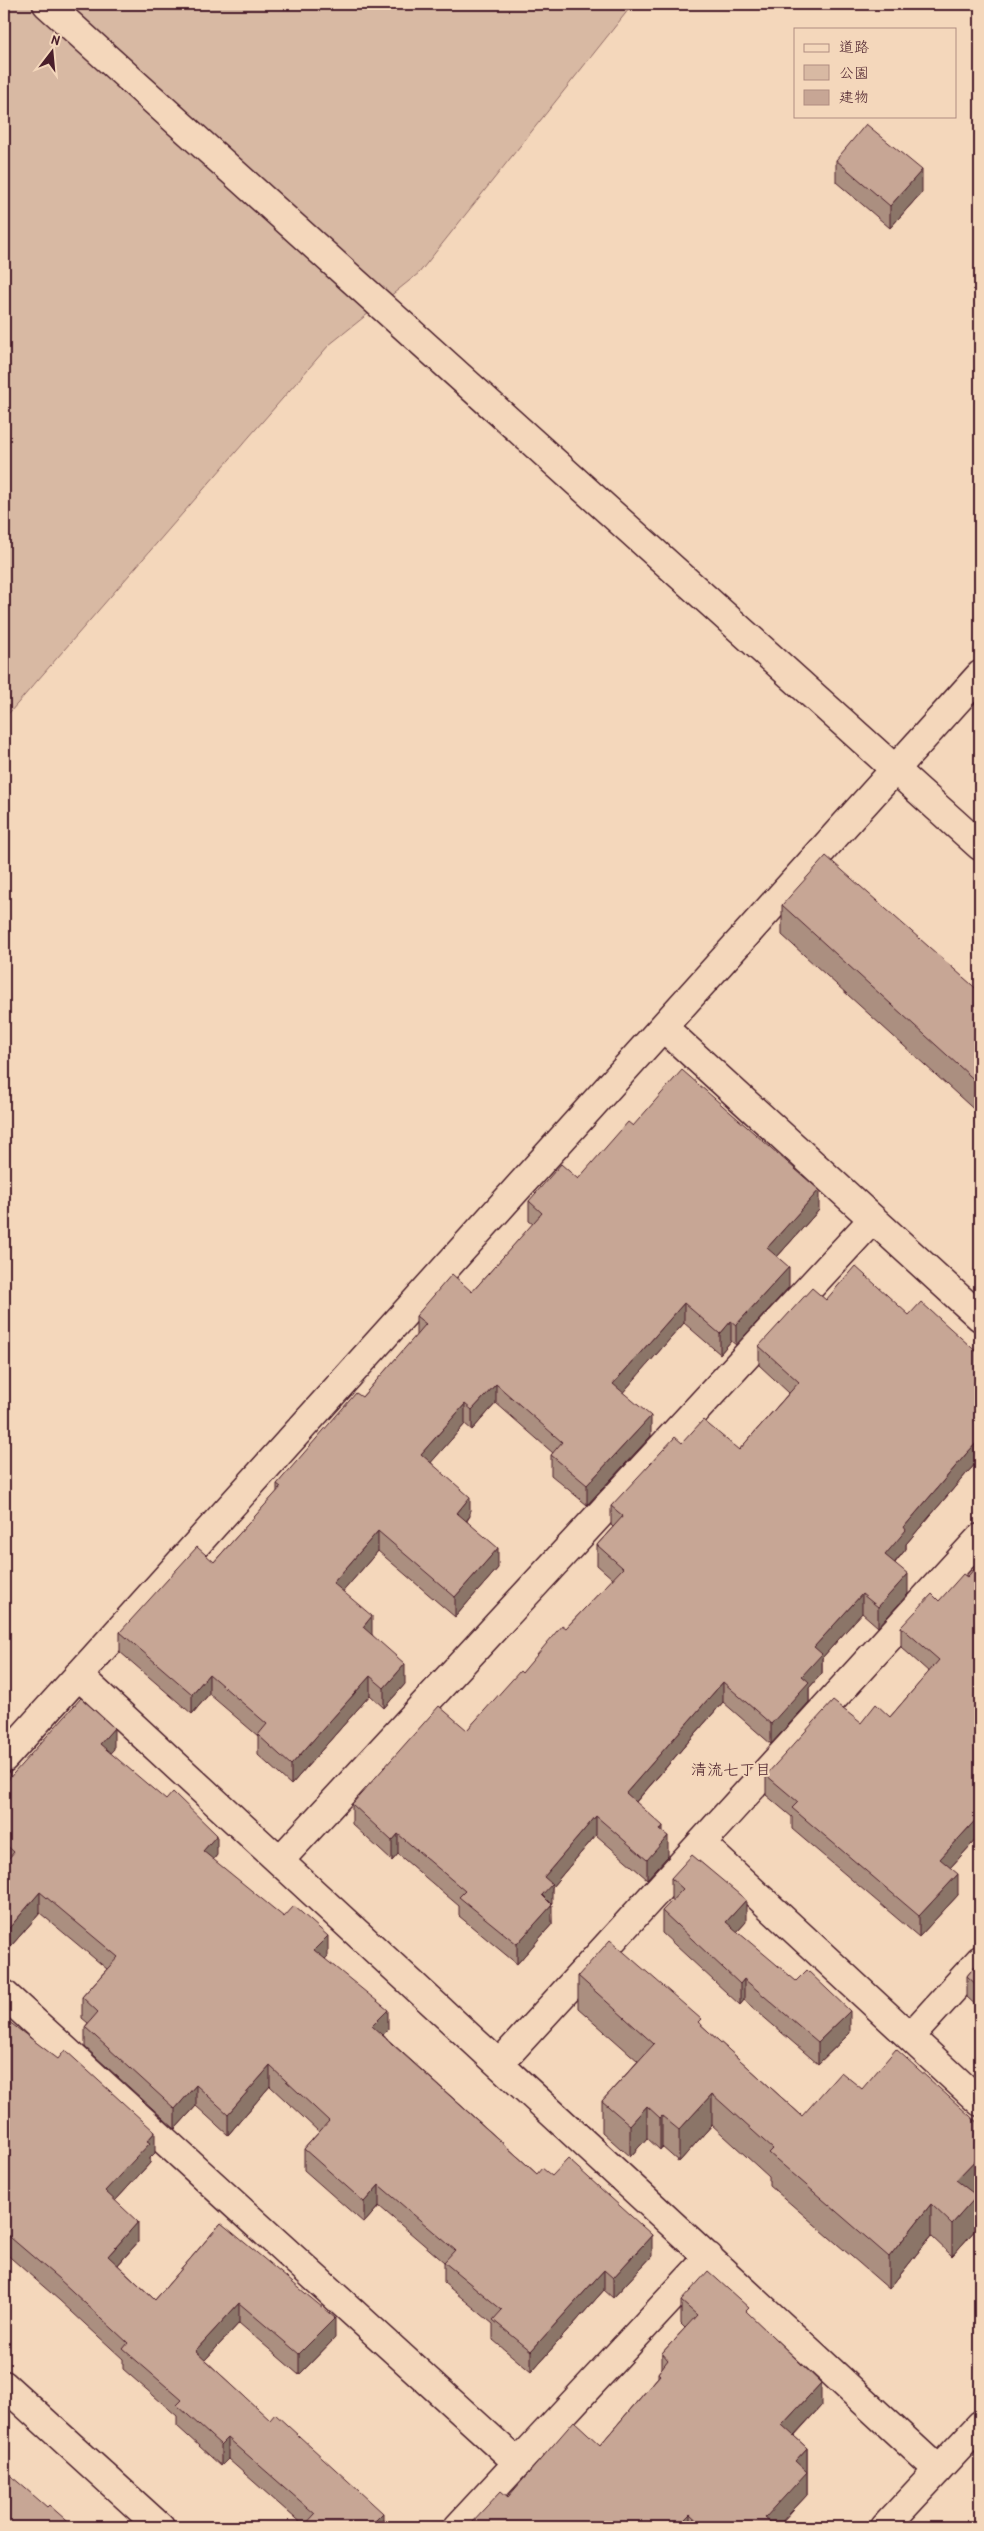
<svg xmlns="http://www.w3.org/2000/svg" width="984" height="2531" font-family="'Patrick Hand','Klee One',sans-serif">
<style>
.green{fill:#d8b9a3;stroke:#916c67}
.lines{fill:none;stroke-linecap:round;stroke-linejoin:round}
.minor-casing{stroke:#4a1f2b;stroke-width:31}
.tertiary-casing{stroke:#4a1f2b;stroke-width:31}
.minor{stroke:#f4d7bb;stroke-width:28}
.tertiary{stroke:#f4d7bb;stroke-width:28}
.wall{fill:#ab8f80;stroke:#4a1f2b}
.shaded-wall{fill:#8b7468;stroke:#4a1f2b}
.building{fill:#c7a695;stroke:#4a1f2b}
.labels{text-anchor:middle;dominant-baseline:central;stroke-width:4.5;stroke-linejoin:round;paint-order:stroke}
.neighbourhood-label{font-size:16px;fill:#4a1f2b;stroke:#f4d7bb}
</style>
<rect width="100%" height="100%" fill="#f4d7bb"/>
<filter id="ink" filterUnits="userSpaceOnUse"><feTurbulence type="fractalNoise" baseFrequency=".02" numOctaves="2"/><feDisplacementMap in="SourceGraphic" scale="10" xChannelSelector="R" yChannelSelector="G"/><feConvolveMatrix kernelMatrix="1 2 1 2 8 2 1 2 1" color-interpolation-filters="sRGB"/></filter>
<g filter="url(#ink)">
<!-- green -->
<path class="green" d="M4,4H633L419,273L329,345L4,719Z"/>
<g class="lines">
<defs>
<path id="minor" d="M663,1027L980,1317
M78,1675L938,2470
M4,1758L980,675
M701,1843L980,2102
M280,1860L873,1219
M4,1994L518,2463
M910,2037L980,1960
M499,2064L980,1538
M458,2527L709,2257"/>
<path id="tertiary" d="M47,4L980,846
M4,2385L160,2527
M885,2527L980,2425"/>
</defs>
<!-- minor casing -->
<use href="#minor" class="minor-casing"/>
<!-- tertiary casing -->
<use href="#tertiary" class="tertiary-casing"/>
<!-- minor -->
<use href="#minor" class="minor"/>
<!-- tertiary -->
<use href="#tertiary" class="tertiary"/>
</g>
<!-- wall -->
<path class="wall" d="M836,160L922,192L890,228L836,182Z
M782,905L980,992V1115L782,935Z
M633,1126L819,1210L777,1257L789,1287L736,1345L731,1341L720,1354L684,1323L623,1392L651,1436L587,1505L551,1475V1455L553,1453L496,1403L472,1430L465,1424L431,1462L470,1516L467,1521L498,1568L455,1617L378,1551L343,1591L405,1684L384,1708L370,1695L291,1785L258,1755V1736L209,1694L192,1714L120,1652V1632L214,1562L277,1492V1484L362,1397L416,1336V1316L472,1292L533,1224L529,1221V1201L578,1179Z
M826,1300L909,1315L980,1355V1459L966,1474L906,1544V1549L895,1563L908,1594L878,1627L862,1613L822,1658V1673L809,1688V1702L771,1744L723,1702L636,1802L663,1832L668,1856L647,1879L596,1835L552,1887L551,1904L552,1924L517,1964L459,1916V1906L398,1854L392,1861L352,1824V1804L467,1730L522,1673L566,1628L613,1579L597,1565V1545L613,1527L611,1525V1506L682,1443L739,1450L789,1393L759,1365V1346Z
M980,1563V1835L950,1868L958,1895L919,1937L792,1829V1817L766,1795V1775L861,1723L890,1717L929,1672L901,1647V1627L939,1601L967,1577Z
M114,1749L110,1753L217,1855L213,1860L328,1956L325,1959L388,2030L383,2035L537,2174L652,2256L613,2298L604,2290L531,2372L493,2340V2324L444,2283V2262L379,2206L364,2223L304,2170V2149L319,2132L270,2086L228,2135L196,2106L175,2129L85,2047V2027L88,2023L82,2018V1997L107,1969L40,1913L4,1954V1782L5,1783Z
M671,1878L746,1922L737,1932L850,2033L818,2064L744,2000L740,2005L662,1933V1911L672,1901L671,1900Z
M980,1960V2009L967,1997V1976Z
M578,1976L701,2025L802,2116L862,2089L980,2125V2187L974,2194L977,2228L952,2256L931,2236L889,2289L769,2185V2177L712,2125L679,2162L662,2147L660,2150L647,2138L630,2157L602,2132V2101L638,2061L578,2008Z
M4,2018L155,2153L150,2158V2163L115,2201L138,2242L118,2265L155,2300L221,2223L335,2338L299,2375L239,2323L205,2360L383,2527L304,2526L228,2459L221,2466L177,2426V2416L123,2369V2359L59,2300L4,2252Z
M681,2301L749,2314L821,2406L794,2436L807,2448V2495L777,2527H471V2523L508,2497L600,2445L658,2377V2373L662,2368V2353L685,2328L681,2324Z"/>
<!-- shaded-wall -->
<path class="shaded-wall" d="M922,170V192L890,228V206Z
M819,1190V1210L767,1268V1248Z
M789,1267V1287L736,1345V1325Z
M684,1303V1323L613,1404V1384Z
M731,1321V1341L720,1354V1334Z
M496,1384V1403L472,1430V1410Z
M465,1404V1424L421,1474V1454Z
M651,1416V1436L587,1505V1485Z
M980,1439V1459L966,1474L906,1544V1549L885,1574V1555L904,1527L966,1454Z
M470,1497V1516L457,1532V1513Z
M378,1531V1551L333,1603V1583Z
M498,1548V1568L455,1617V1597Z
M908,1574V1594L878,1627V1607Z
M862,1594V1613L822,1658V1673L809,1688V1702L771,1744V1724L814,1647Z
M372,1616V1636L363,1627Z
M405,1664V1684L384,1708V1688Z
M209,1674V1694L192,1714V1694Z
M370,1676V1695L291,1785V1765Z
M723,1682V1702L626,1813V1793Z
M114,1728V1749L100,1764V1744Z
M980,1815V1835L940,1879V1859Z
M596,1816V1835L552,1887V1903L542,1914V1895L544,1877Z
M663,1826V1842L668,1836V1856L647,1879V1860L660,1830Z
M398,1834V1854L392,1861V1841Z
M217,1835V1855L203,1871V1851Z
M958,1874V1895L919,1937V1916Z
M40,1892V1913L4,1954V1934Z
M746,1900V1922L726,1944V1922Z
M552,1905V1924L517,1964V1944Z
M328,1936V1956L314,1971V1950Z
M744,1979V2000L740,2005V1984Z
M388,2010V2030L372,2046V2026Z
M850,2011V2033L818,2064V2042Z
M270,2066V2086L228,2135V2114Z
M196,2085V2106L175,2129V2109Z
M712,2094V2125L679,2162V2130Z
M647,2106V2138L630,2157V2125Z
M662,2116V2147L660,2150V2118Z
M155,2132V2153L150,2158V2163L105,2212V2191Z
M980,2155V2187L956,2212V2180Z
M379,2185V2206L364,2223V2202Z
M977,2196V2228L952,2256V2224Z
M931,2204V2236L889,2289V2257Z
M138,2222V2242L108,2276V2256Z
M652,2235V2256L613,2298V2278Z
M604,2270V2290L531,2372V2351Z
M239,2303V2323L195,2371V2351Z
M335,2318V2338L299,2375V2354Z
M821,2383V2406L782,2448V2425Z
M228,2438V2459L221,2466V2445Z
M807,2448V2495L777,2527H765V2518L795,2461Z
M383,2513V2527H369Z
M690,2515V2527H678Z"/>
<!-- building -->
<path class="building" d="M866,124L922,170L890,206L836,160Z
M826,856L980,992V1085L782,905Z
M682,1070L819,1190L767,1248L789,1267L736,1325L731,1321L720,1334L684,1303L613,1384L651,1416L587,1485L551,1455L562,1442L496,1384L472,1410L465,1404L421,1454L470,1497L457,1513L498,1548L455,1597L378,1531L333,1583L372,1616L363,1627L405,1664L384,1688L370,1676L291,1765L258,1735L267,1724L209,1674L192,1694L120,1632L197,1547L214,1562L281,1487L277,1484L356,1393L362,1397L426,1324L416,1316L452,1274L472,1292L542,1213L529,1201L561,1164L578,1179L628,1122L633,1126Z
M855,1266L909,1315L921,1302L980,1355V1439L966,1454L904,1527L906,1530L885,1555L908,1574L878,1607L862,1594L814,1647L822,1654L802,1676L809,1682L771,1724L723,1682L626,1793L663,1826L660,1830L668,1836L647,1860L596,1816L544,1877L552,1884L542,1895L552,1905L517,1944L459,1897L465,1891L398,1834L392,1841L352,1804L439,1706L467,1730L520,1671L522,1673L562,1625L566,1628L623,1568L597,1545L623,1516L611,1506L675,1437L682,1443L703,1420L739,1450L799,1382L759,1346L812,1288L826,1300Z
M980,1563V1815L940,1859L958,1874L919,1916L792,1808L798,1802L766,1775L833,1701L861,1723L876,1704L890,1717L939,1660L901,1627L932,1594L939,1601L963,1574L967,1577Z
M81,1698L114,1728L100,1744L166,1800L173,1792L217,1835L203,1851L284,1917L294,1906L328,1936L314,1950L388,2010L372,2026L537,2174L542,2168L552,2176L568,2159L652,2235L613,2278L604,2270L531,2351L493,2320L502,2310L444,2262L455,2250L379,2185L364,2202L304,2149L329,2121L270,2066L228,2114L196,2085L175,2109L85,2027L98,2012L82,1997L118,1957L40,1892L4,1934V1864L14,1852L4,1843V1782L5,1783Z
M692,1855L746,1900L726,1922L796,1981L807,1970L850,2011L818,2042L744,1979L740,1984L662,1911L683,1889L671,1878Z
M610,1940L701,2019L698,2022L802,2116L841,2072L862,2089L896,2049L980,2125V2155L956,2180L977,2196L952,2224L931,2204L889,2257L769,2153L773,2149L712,2094L679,2130L662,2116L660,2118L647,2106L630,2125L602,2101L654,2044L578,1976Z
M980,1960V1988L967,1976Z
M4,2018L58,2059L65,2050L155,2132L147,2141L150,2143L105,2191L138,2222L108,2256L155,2300L221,2223L335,2318L299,2354L239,2303L195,2351L270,2420L275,2414L383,2513L369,2527H303L315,2514L228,2438L221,2445L177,2405L182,2400L123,2349L128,2343L59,2279L4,2232Z
M708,2271L749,2308L746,2311L821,2383L782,2425L807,2448L795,2461L807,2472L765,2518L773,2525L771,2527H703L690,2515L678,2527H476L471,2523L501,2491L508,2497L574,2421L600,2445L660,2375L658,2373L668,2360L662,2353L697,2315L681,2301Z
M4,2470L47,2507L49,2505L74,2527H4Z"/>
</g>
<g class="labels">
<!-- neighbourhood labels -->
<g class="neighbourhood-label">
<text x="731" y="1769">清流七丁目</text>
</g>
</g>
<!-- margin -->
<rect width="984" height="2531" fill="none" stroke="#f4d7bb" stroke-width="20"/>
<rect x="10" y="10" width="964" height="2511" fill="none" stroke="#4a1f2b" stroke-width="2" filter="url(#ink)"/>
<!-- legend -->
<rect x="794" y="28" width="162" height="90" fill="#f4d7bb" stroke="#b08d81"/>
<rect x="804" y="44" width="25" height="8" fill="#f4d7bb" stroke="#b08d81"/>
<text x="839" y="52" font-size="15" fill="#4a1f2b">道路</text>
<rect x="804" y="65" width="25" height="15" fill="#d8b9a3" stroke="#b08d81"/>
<text x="839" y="78" font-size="15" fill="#4a1f2b">公園</text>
<rect x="804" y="90" width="25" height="15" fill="#c7a695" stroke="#b08d81"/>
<text x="839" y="102" font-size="15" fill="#4a1f2b">建物</text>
<!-- north arrow -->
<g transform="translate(52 52) rotate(16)" stroke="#f4d7bb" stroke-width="4" paint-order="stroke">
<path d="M0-4L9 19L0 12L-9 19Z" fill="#4a1f2b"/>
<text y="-8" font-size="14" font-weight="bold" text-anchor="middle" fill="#4a1f2b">N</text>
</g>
</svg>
